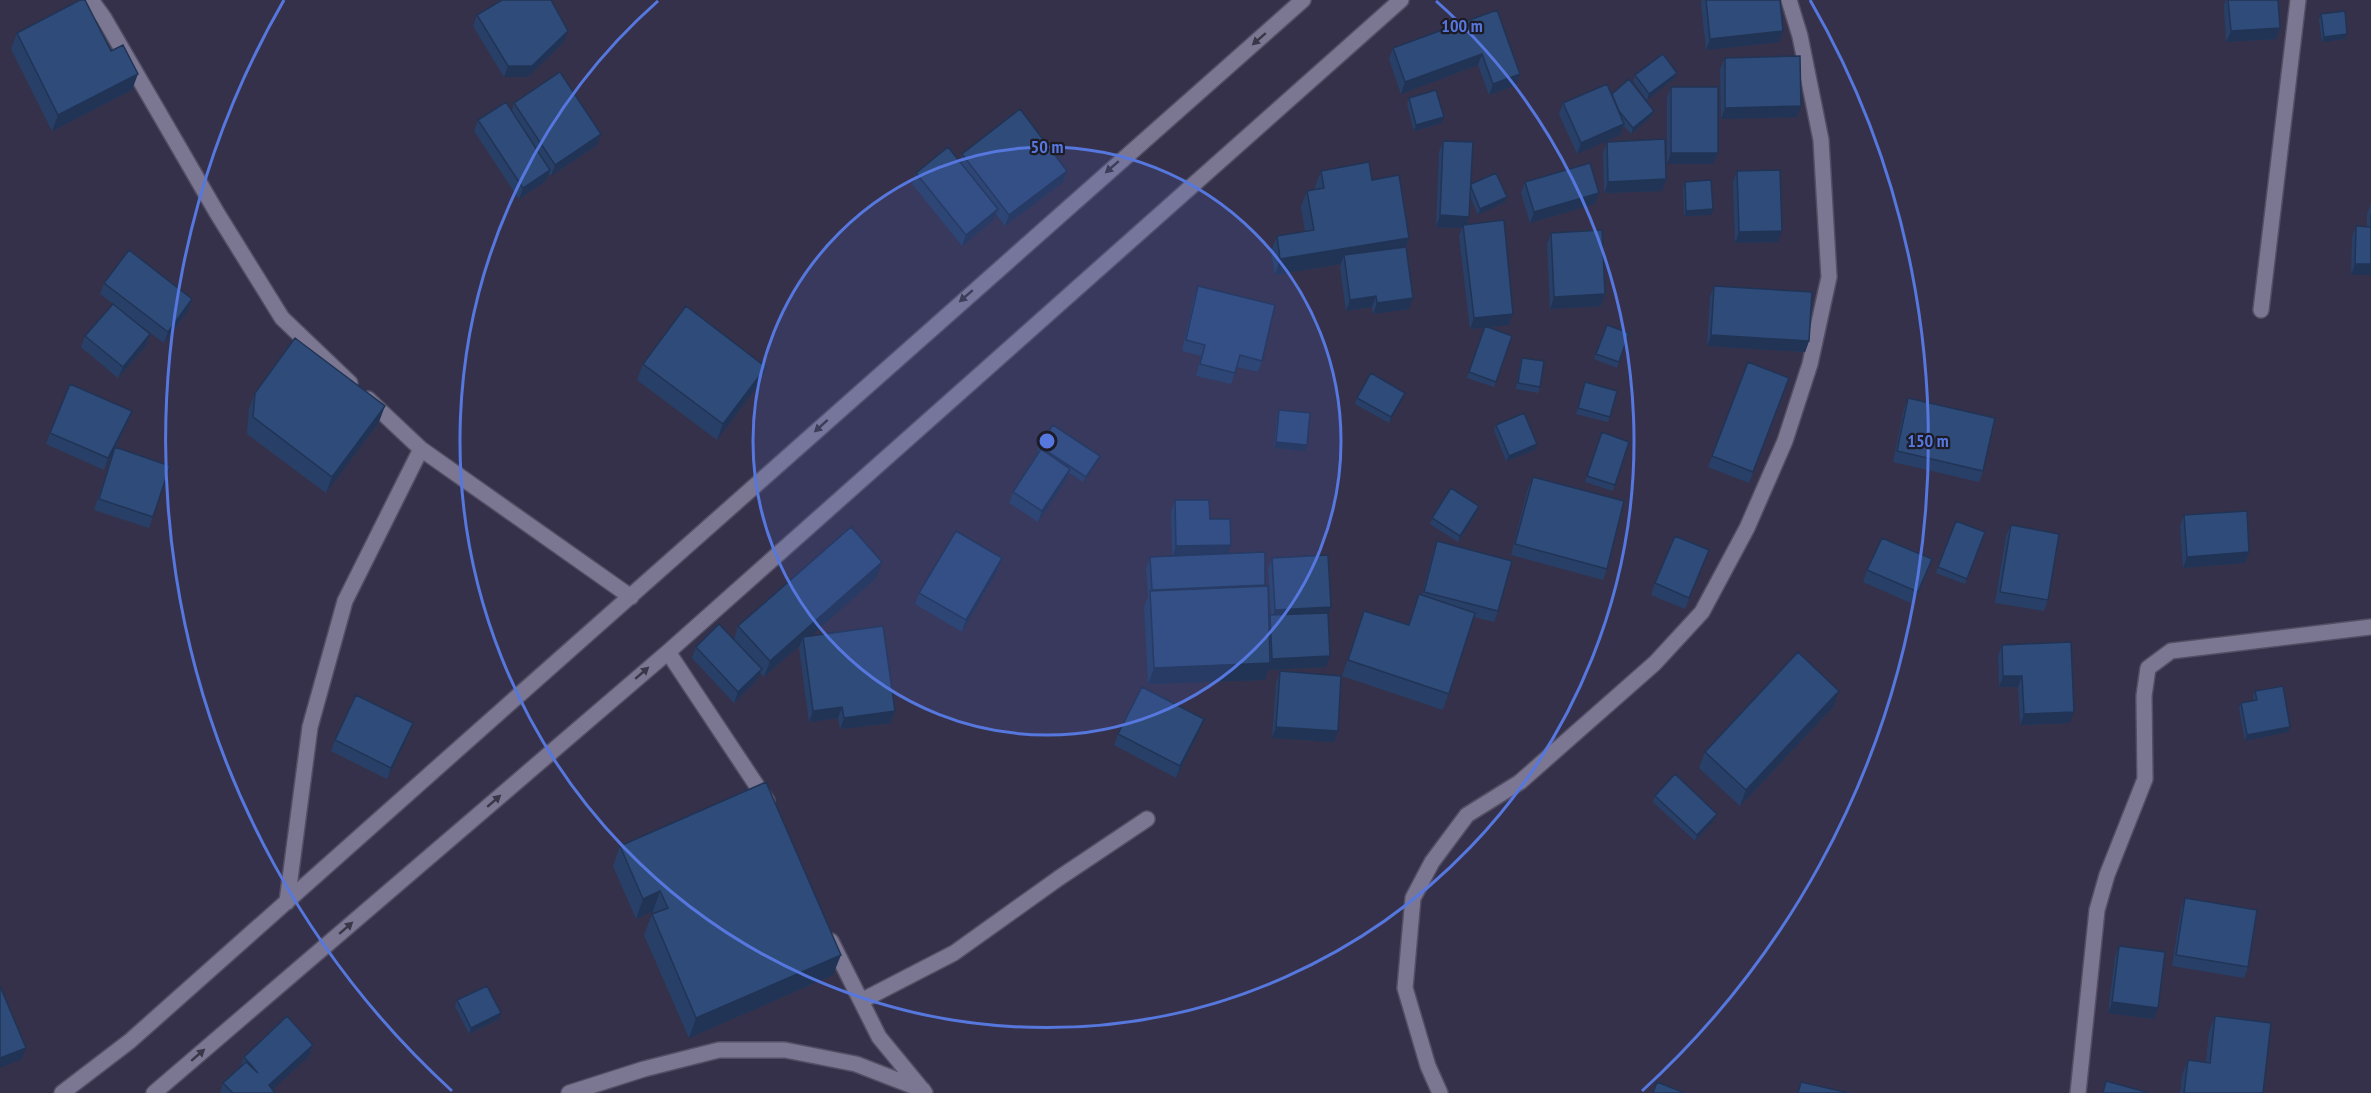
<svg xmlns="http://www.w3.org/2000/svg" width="2371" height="1093" font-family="'PT Sans Narrow',sans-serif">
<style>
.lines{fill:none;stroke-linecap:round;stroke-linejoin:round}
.minor-casing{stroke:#524e63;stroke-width:18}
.minor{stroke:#7b7793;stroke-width:15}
.wall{fill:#284068}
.shaded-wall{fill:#213455}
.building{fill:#2f4b79;stroke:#213455;stroke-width:1.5}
.oneway{fill:#393747}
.ring{fill:none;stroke:#5677dd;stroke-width:3}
.centre{fill:#5677dd;stroke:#1d1b26;stroke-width:3}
.ring-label{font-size:18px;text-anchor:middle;font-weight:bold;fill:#5677dd;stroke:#1d1b26;stroke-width:4.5;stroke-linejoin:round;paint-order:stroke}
</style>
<rect width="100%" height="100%" fill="#35314a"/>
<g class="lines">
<defs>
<path id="minor" d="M91,0L104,18L217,213L282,318L350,383
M2261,310L2298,0
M368,399L421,449L631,597
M668,652L767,801
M287,902L310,727L345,601L421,449
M831,941L879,1037L925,1093
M861,1001L954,953L1059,878L1147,819
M62,1093L130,1041C521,694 910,345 1303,0
M154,1093L668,652L1401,0
M569,1093L644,1069L719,1050H785L856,1064L923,1090
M1440,1093L1428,1066L1405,988L1413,898L1432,862L1467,815L1520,782L1655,663L1702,612L1747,528L1785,441L1810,364L1829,277L1821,140L1800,36L1789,0
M2078,1093L2097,910L2107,875L2145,779L2144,696L2148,668L2171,651L2371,627"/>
</defs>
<!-- minor casing -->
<use href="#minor" class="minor-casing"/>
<!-- minor -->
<use href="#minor" class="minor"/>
</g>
<!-- wall -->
<path class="wall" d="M1702,0H1780L1783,31L1779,42L1706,50L1701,3Z
M2226,0H2278L2280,28L2276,39L2226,42L2224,5Z
M1497,10L1520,74L1516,85L1489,95L1478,65L1401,94L1389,59L1393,48Z
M2321,14L2347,34L2345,39L2322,42L2319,20Z
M477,15L564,42L528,77H504L473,26Z
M17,33L111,51L132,90L52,131L11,49Z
M1725,58L1797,117L1721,119L1720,69Z
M1677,73L1675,78L1647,100L1633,81L1635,75Z
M1671,87L1718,153L1713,164H1667V98Z
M1612,94L1652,116L1631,134L1624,126L1620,135L1577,154L1559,114L1563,103Z
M1409,98L1444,117L1442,123L1414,131L1407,104Z
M514,103L597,145L551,176L549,173L546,181L519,199L474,131L478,120L512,111Z
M1443,141L1471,184L1505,202L1478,215L1470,196L1467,225L1509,325L1487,327L1512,336L1494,387L1467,378L1484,328L1470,329L1459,236L1462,228L1436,227L1439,152Z
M1607,142L1666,179L1662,191L1604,193L1603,153Z
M962,154L1067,171L1063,182L1005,226L996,214L993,220L962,246L912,184L916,173L960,162Z
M1321,171L1372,180L1409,238L1406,247L1413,298L1409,309L1373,314L1372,307L1346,311L1340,267L1341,264L1275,275L1271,252L1277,236L1305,231L1301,207L1307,191L1315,190V187Z
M1737,171L1778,242L1735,243L1733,182Z
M1525,182L1595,204L1530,223L1521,193Z
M1685,182L1711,215L1684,216L1683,188Z
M2371,204V275H2351L2352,237L2356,226L2367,227V214Z
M1551,233L1605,294L1601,306L1550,309L1547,244Z
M104,283L192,299L188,311L164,343L120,310L150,334L146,346L118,378L81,347L85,336L113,304L100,294Z
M1198,286L1262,361L1258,372L1237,367L1231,384L1196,376L1201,356L1182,351L1194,297Z
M1714,286L1809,341L1805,352L1707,346L1710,297Z
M1607,325L1629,333L1617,368L1594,359Z
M1522,358L1540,387L1538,393L1516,389L1520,363Z
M1748,362L1789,378L1749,483L1708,467Z
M643,364L760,383L717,440L637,380Z
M1585,382L1610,417L1608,422L1576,414Z
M255,393L379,422L326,493L247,434L249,409Z
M1357,398H1403L1389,423L1355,404Z
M1908,398L1983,471L1979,482L1893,462L1904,409Z
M1279,410L1307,445L1305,451L1274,448L1277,416Z
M132,411L128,422L115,448L170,466L149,528L94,510L115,448L104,470L46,444L50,433Z
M1496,425L1535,450L1506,461L1494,430Z
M1602,432L1615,485L1613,491L1585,482Z
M1039,446L1100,456L1098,461L1083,482L1069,473L1066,480L1038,522L1009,503L1013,492L1039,453L1037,452Z
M1533,477L1607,569L1603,580L1511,555L1528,488Z
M1175,500L1210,519L1227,554L1265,586L1269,619L1271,615L1268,569L1272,558L1328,616L1326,667L1268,670L1265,680L1148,684L1144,607L1148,597L1146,569L1150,557L1172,556L1171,512Z
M1479,506L1477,512L1458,542L1430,524L1432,518Z
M2184,515L2245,563L2183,568L2180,526Z
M1956,521L1985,532L1965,584L1936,573Z
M2011,525L2048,600L2044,611L1995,603L2006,536Z
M1437,541L1498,611L1494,622L1474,617L1443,710L1342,676L1364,611L1408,625L1419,594L1422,595L1433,552Z
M1709,550L1685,609L1651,595L1655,583Z
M1002,558L998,569L962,632L915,604L919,593Z
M1867,570L1927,571L1913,604L1863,582Z
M876,578L810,636L895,711L891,723L840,729L838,718L809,722L799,648L800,645L764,677L760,673L757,680L734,703L692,658L696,647L734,640L738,626Z
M2002,645L2070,723L2020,725L2018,687H1999L1998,656Z
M1280,671L1338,731L1334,742L1272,738L1276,683Z
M1839,691L1833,707L1740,806L1699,768L1705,752Z
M2255,691L2290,727L2288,732L2245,741L2239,708L2241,703L2254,701L2253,697Z
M1200,730L1176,778L1114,745L1118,734Z
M409,734L387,779L331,751L335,740Z
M1655,796L1715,819L1695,841L1653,802Z
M620,846L833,975L689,1038L644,935L652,914L654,913L653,911L636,919L613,866Z
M2185,898L2248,967L2244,978L2172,966L2181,909Z
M2119,946L2154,1019L2108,1013L2115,957Z
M457,1000L499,1019L469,1034L455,1006Z
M2215,1016L2263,1093H2180L2182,1076L2188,1060L2206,1062L2209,1032Z
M313,1045L309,1056L272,1090L275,1093H220L223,1083L240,1068L244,1057Z"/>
<!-- shaded-wall -->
<path class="shaded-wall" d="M2280,28L2276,39L2226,42L2231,31Z
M568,31L564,42L528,77H504L508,66Z
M1783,31L1779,42L1706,50L1710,39Z
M2347,34L2345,39L2322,42L2324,37Z
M1482,54L1478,65L1401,94L1405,82Z
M1677,73L1675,78L1647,100L1649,94Z
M138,74L132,90L52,131L58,115Z
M1520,74L1516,85L1489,95L1493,84Z
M1801,106L1797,117L1721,119L1725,108Z
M1654,111L1652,116L1631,134L1633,128Z
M1444,117L1442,123L1414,131L1416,125Z
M1624,124L1620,135L1577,154L1581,143Z
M601,134L597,145L551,176L555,165Z
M1671,153H1718L1713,164H1667Z
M550,170L546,181L519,199L523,188Z
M1067,171L1063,182L1005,226L1009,215Z
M1666,179L1662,191L1604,193L1608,182Z
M1599,193L1595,204L1530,223L1534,212Z
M1507,197L1505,202L1478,215L1480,209Z
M998,209L993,220L962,246L966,235Z
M1713,209L1711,215L1684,216L1686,211Z
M1440,215L1469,217L1465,229L1463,225L1462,228L1436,227Z
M1782,231L1778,242L1735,243L1739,232Z
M1409,238L1403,254L1344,255L1341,264L1275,275L1280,259Z
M2355,264H2371V275H2351Z
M1605,294L1601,306L1550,309L1554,297Z
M1376,296L1372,307L1346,311L1350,300Z
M1413,298L1409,309L1373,314L1377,303Z
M192,299L188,311L164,343L168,332Z
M1513,314L1509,325L1470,329L1474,318Z
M150,334L146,346L118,378L123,367Z
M1711,335L1809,341L1805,352L1707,346Z
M766,367L760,383L717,440L723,424Z
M1405,393L1403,398L1389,423L1391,417Z
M385,406L379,422L326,493L332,477Z
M132,411L128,422L104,470L108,458Z
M1276,442L1307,445L1305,451L1274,448Z
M1537,444L1535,450L1506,461L1509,456Z
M1100,456L1098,461L1083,482L1086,477Z
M1070,469L1066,480L1038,522L1042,511Z
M1479,506L1477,512L1458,542L1460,536Z
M1231,545L1227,556L1172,557L1176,546Z
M2249,552L2245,563L2183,568L2187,557Z
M1002,558L998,569L962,632L966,620Z
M882,562L876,578L804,642L803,637L800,645L764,677L770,661Z
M1265,585L1261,596L1152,590Z
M1331,607L1327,618L1271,621L1275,610Z
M1330,656L1326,667L1268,670L1265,680L1148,684L1154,668L1270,663L1272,659Z
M762,669L757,680L734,703L738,692Z
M2003,676H2022L2018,687H1999Z
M1839,691L1833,707L1740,806L1746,790Z
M842,707L838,718L809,722L813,711Z
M895,711L891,723L840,729L844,718Z
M2074,712L2070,723L2020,725L2024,714Z
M1204,719L1200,730L1176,778L1180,766Z
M413,723L409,734L387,779L391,768Z
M1276,727L1338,731L1334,742L1272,738Z
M2290,727L2288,732L2245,741L2247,735Z
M1717,814L1715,819L1695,841L1697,835Z
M660,891L653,911L636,919L643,899Z
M841,955L833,975L689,1038L696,1018Z
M2112,1002L2158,1008L2154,1019L2108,1013Z
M501,1013L499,1019L469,1034L471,1028Z
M313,1045L309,1056L269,1093V1085Z
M26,1048L22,1059L0,1068V1058Z"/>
<!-- building -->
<path class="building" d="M80,0H85L111,51L123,45L138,74L58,115L17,33Z
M502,0H551L568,31L532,66H508L477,15Z
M1706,0H1780L1783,31L1710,39Z
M2228,0H2278L2280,28L2231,31Z
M1497,10L1520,74L1493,84L1482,54L1405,82L1393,48Z
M2345,11L2347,34L2324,37L2321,14Z
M1663,54L1677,73L1649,94L1635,75Z
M1800,56L1801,106L1725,108V58Z
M560,72L601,134L555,165L514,103Z
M1629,79L1654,111L1633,128L1619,111L1612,94Z
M1607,84L1624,124L1581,143L1563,103Z
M1671,87H1718V153H1671Z
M1436,90L1444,117L1416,125L1409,98Z
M506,102L550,170L523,188L478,120Z
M1020,109L1067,171L1009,215L962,154Z
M1665,139L1666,179L1608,182L1607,142Z
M1443,141L1473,142L1469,217L1440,215Z
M948,147L998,209L966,235L916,173Z
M1369,162L1372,180L1399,175L1409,238L1280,259L1277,236L1314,230L1307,191L1324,188L1321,171Z
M1590,163L1599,193L1534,212L1525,182Z
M1780,170L1782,231L1739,232L1737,171Z
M1496,173L1507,197L1480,209L1471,187V184Z
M1711,180L1713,209L1686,211L1685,182Z
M2371,214V264H2355L2356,226L2371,227Z
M1504,220L1513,314L1474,318L1463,225Z
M1602,230L1605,294L1554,297L1551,233Z
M1406,247L1413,298L1377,303L1376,296L1350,300L1344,255Z
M129,250L192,299L168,332L104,283Z
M1198,286L1275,305L1262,361L1240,355L1235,373L1200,364L1205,345L1186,340Z
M1714,286L1812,292L1809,341L1711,335Z
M113,304L150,334L123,367L85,336Z
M686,306L766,367L723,424L643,364Z
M1607,325L1629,333L1619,362L1596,354Z
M1485,326L1512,336L1496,382L1469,372Z
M295,338L385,406L332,477L253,417L255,393Z
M1522,358L1544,361L1540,387L1518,383Z
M1748,362L1789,378L1753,472L1712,456Z
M1371,373L1405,393L1391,417L1357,398Z
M1585,382L1617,391L1610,417L1578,408Z
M70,384L132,411L108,458L50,433Z
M1908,398L1995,418L1983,471L1897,451Z
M1279,410L1310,413L1307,445L1276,442Z
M1524,413L1537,444L1509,456L1496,425Z
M1053,425L1100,456L1086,477L1039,446Z
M1602,432L1629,442L1615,485L1587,476Z
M115,447L170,466L153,517L99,499Z
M1041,449L1070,469L1042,511L1013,492Z
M1533,477L1624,501L1607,569L1515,544Z
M1451,488L1479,506L1460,536L1432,518Z
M1175,500H1209L1210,519H1230L1231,545L1176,546Z
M2247,511L2249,552L2187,557L2184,515Z
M1956,521L1985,532L1967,579L1938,567Z
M2011,525L2059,534L2048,600L2000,592Z
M851,527L882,562L770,661L738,626Z
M956,531L1002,558L966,620L919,593Z
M1675,536L1709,550L1689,598L1655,583Z
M1882,538L1932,559L1918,592L1867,570Z
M1437,541L1512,561L1498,611L1424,592Z
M1265,552V585L1152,590L1150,557Z
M1328,555L1331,607L1275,610L1272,558Z
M1268,586L1270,663L1154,668L1150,591Z
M1419,594L1475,613L1449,694L1348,660L1364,611L1409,625Z
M1328,613L1330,656L1272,659L1270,615Z
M719,624L762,669L738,692L696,647Z
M883,626L895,711L844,718L842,707L813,711L803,637Z
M2071,642L2074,712L2024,714L2022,676H2003L2002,645Z
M1798,652L1839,691L1746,790L1705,752Z
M1280,671L1341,676L1338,731L1276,727Z
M2283,686L2290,727L2247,735L2241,703L2257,700L2255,691Z
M1142,687L1204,719L1180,766L1118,734Z
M356,695L413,723L391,768L335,740Z
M1675,774L1717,814L1697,835L1655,796Z
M766,782L841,955L696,1018L652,914L668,908L660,891L643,899L620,846Z
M2185,898L2257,910L2248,967L2176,955Z
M2119,946L2165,952L2158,1008L2112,1002Z
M0,986L26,1048L0,1058Z
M487,986L501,1013L471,1028L457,1000Z
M287,1016L313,1045L269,1085L275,1093H233L223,1083L246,1062L258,1073L244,1057Z
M2215,1016L2271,1023L2263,1093H2184L2188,1060L2210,1063Z
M2106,1081L2146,1092V1093H2103Z
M1657,1082L1685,1093H1653Z
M1801,1082L1849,1093H1798Z"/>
<!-- one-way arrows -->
<defs><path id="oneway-solid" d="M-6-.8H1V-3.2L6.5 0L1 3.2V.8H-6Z" transform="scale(1.5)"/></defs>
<g class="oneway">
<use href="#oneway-solid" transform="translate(1259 39) rotate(139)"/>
<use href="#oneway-solid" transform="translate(1112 167) rotate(139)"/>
<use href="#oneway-solid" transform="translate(966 296) rotate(139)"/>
<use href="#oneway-solid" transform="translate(821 426) rotate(138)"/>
<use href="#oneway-solid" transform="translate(642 673) rotate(-41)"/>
<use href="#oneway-solid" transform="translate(494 801) rotate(-41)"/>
<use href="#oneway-solid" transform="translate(346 928) rotate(-41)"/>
<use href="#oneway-solid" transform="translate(198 1055) rotate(-41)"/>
</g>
<!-- distance rings -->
<circle cx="1047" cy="441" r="294" fill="#5677dd" fill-opacity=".12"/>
<g class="ring">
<circle cx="1047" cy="441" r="294"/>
<path d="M1436 1A587 587 0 1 1 658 1"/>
<path d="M452 1091A881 881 0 0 1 284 0M1810 0A881 881 0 0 1 1642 1091"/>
</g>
<circle cx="1047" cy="441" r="9" class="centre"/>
<g class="ring-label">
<text x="1462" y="32">100 m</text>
<text x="1047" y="153">50 m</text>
<text x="1928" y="447">150 m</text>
</g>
</svg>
